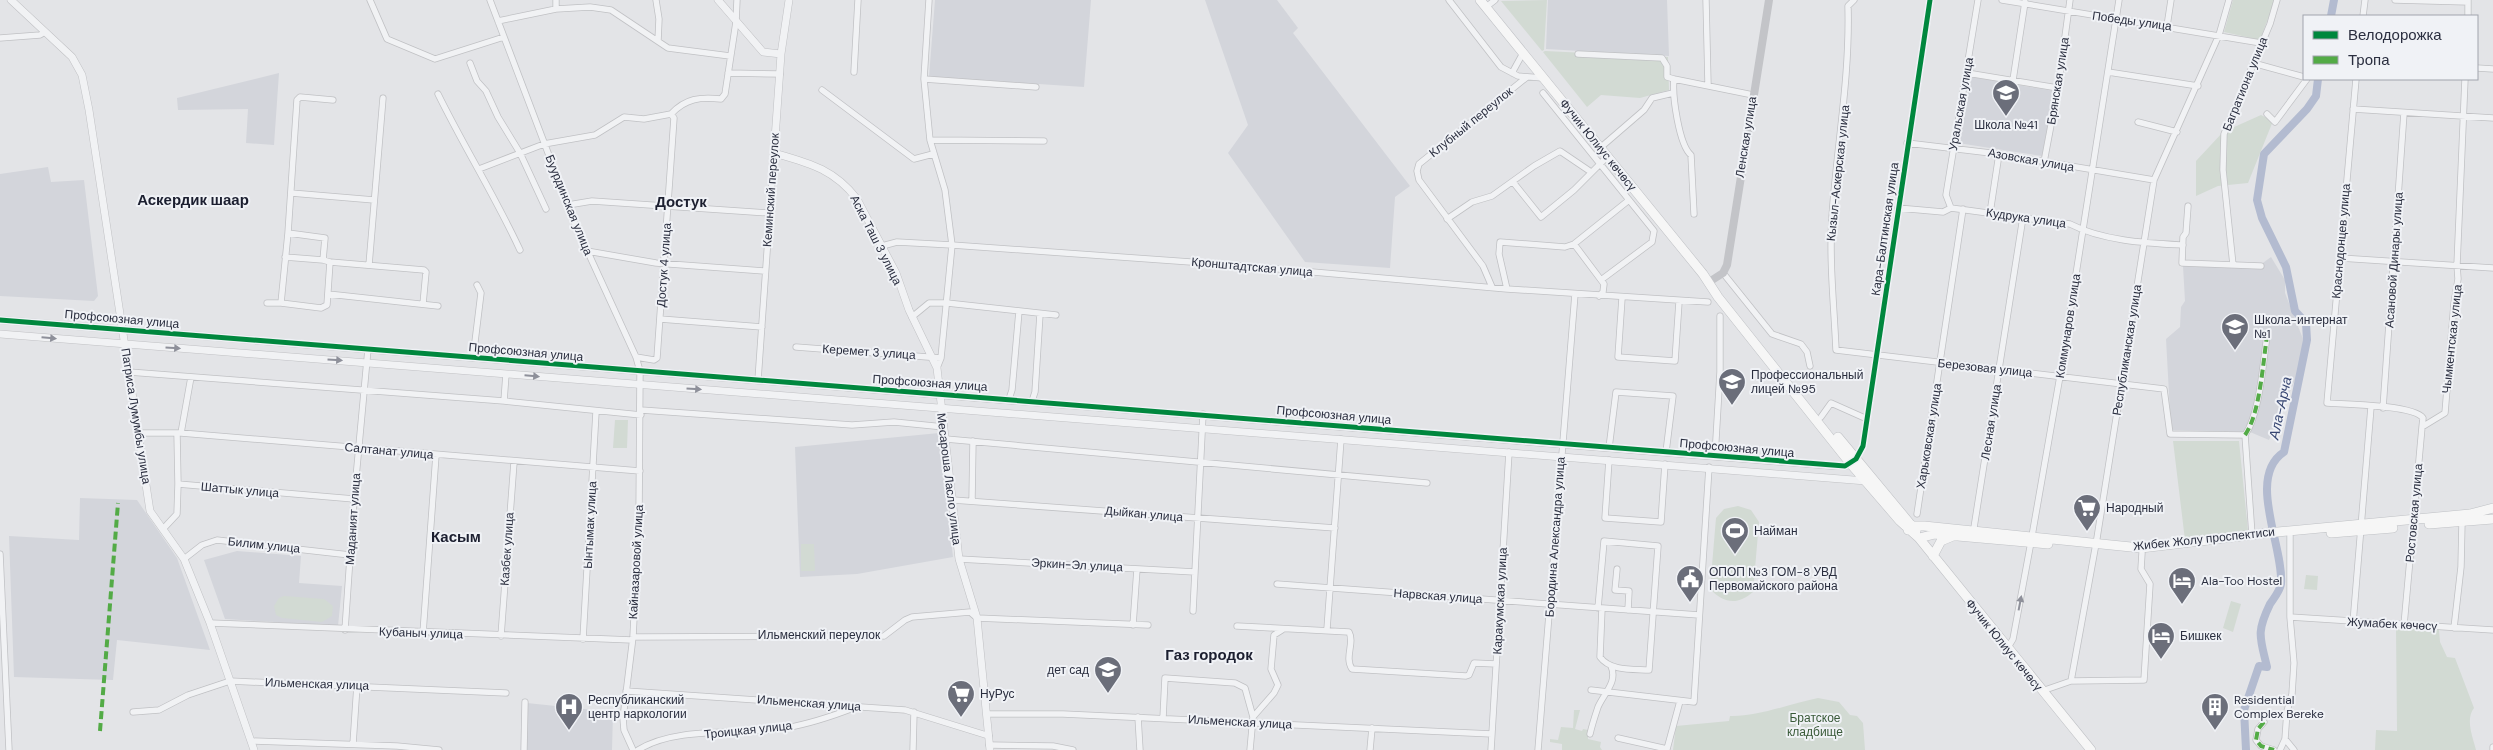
<svg xmlns="http://www.w3.org/2000/svg" width="2493" height="750" font-family="'DM Sans',sans-serif">
<style>
.built{fill:#d3d5db}
.green{fill:#d2dad3}
.lines{fill:none;stroke-linecap:round;stroke-linejoin:round}
.river{stroke:#b3bbd0;stroke-width:8}
.minor-casing{stroke:#c0c1c4;stroke-width:7}
.tertiary-casing{stroke:#c0c1c4;stroke-width:8}
.primary-casing{stroke:#bfc1c5;stroke-width:10}
.minor{stroke:#f1f2f4;stroke-width:5.5}
.tertiary{stroke:#f1f2f4;stroke-width:7}
.secondary{stroke:#c3c4c8;stroke-width:8}
.primary{stroke:#f6f6f6;stroke-width:9}
.quiet{stroke:#53ab46;stroke-width:4;stroke-dasharray:8 4;stroke-linecap:butt}
.cycleway-casing{stroke:#f0f2f6;stroke-width:8}
.cycleway{stroke:#00873e;stroke-width:5}
.oneway{fill:#8e909a}
.labels{text-anchor:middle;dominant-baseline:central;stroke-width:4;stroke-linejoin:round;paint-order:stroke}
.street-label{font-size:12px;fill:#2a2e3f;stroke:#f0f2f6}
.poi-label{font-size:12px;fill:#2a2e3f;stroke:#f0f2f6;text-anchor:start}
.park-label{font-size:12px;fill:#395a38;stroke:#f0f2f6}
.water-label{font-size:14px;font-style:italic;fill:#374671;stroke:#f0f2f6}
.quarter-label{font-size:15px;font-weight:bold;fill:#1c1f30;stroke:#f0f2f6}
</style>
<rect width="100%" height="100%" fill="#e3e4e7"/>
<!-- built -->
<path class="built" d="M935,0H1091L1084,87L929,77Z
M1205,0H1277L1298,28L1293,33L1410,186L1395,197L1390,268L1305,262L1228,153L1248,125Z
M1548,0H1667L1669,56L1546,49Z
M279,73L274,145L246,143L248,109L178,110L177,98Z
M1971,77L2054,91L2042,156L1958,143Z
M48,167L51,182L84,180L98,296L94,301L0,296V174Z
M2271,257L2285,280V293L2303,339L2302,364L2269,440L2250,432L2171,430L2166,339L2180,327L2181,307L2185,301L2183,266L2256,268Z
M939,433L953,557L857,574L800,577L795,447Z
M80,498L137,500L177,558L210,650L117,640L113,680L14,677L9,536L79,540Z
M237,551L301,556L299,583L342,586L338,626L225,619L204,560Z
M527,703L613,712L612,750H525Z"/>
<!-- green -->
<path class="green" d="M1547,0L1544,50L1542,51L1501,1Z
M2233,0H2275L2260,40L2224,32Z
M1545,51L1668,57L1669,90L1640,98L1601,95L1587,107L1543,52Z
M2261,115L2273,121L2248,183L2218,186L2196,196V161L2223,132Z
M615,420H628L627,448H613Z
M2173,441H2239L2248,531L2185,540Z
M1738,506L1751,510L1759,522L1753,592C1738,605 1724,604 1710,589L1716,518L1724,509Z
M801,544H814L815,571H801Z
M2306,575L2318,576L2317,590L2304,589Z
M284,596L324,599L333,606L332,616L322,622L282,618L276,615L274,606L279,598Z
M2231,601L2241,604L2233,632L2223,628Z
M2396,628L2439,630L2440,642L2447,657L2455,658L2474,708C2465,719 2473,738 2476,750H2375L2376,730L2397,731Z
M1818,698L1839,702L1850,715L1857,716L1863,723L1865,750H1673L1676,726L1729,721L1730,716C1756,717 1790,704 1818,698Z
M1574,710H1580L1575,729L1582,731L1583,729L1588,730V739L1601,742L1600,747L1602,750H1562V744L1550,742V739L1558,740L1561,727L1573,728Z"/>
<g class="lines">
<!-- river -->
<path class="river" d="M2331,16L2334,0
M2246,750L2244,710L2259,666L2267,667C2260,637 2256,633 2270,604C2274,598 2280,591 2281,584C2284,547 2246,477 2284,452L2307,340L2306,323L2295,311L2286,267L2262,218L2257,200L2264,154L2307,109L2316,96L2318,79"/>
<defs>
<path id="minor" d="M370,0L387,39L435,59L504,37
M490,0L575,224L636,357L640,371L639,519L633,637L623,718L624,730L633,750
M656,0L659,19L658,41
M929,0L924,79L930,140L945,190L952,245L941,358L937,368
M1449,0L1501,67L1518,76L1543,78
M1706,0L1708,84
M1854,0L1848,6C1850,78 1837,144 1832,216C1829,260 1834,305 1836,350L2164,389L2170,434L2245,435L2252,535
M2002,0L2261,43
M2395,0L2468,2
M1486,7L1495,0
M556,9V0
M2363,16L2365,0
M2468,16V0
M498,21L556,9L590,7L611,10L668,48L730,56
M2167,26L2171,0
M0,38L40,35L45,32
M1578,54L1662,58L1667,66V77L1674,79
M470,63L477,81L486,91L498,117L520,153L546,209
M2253,63L2304,77
M2477,68L2493,69
M854,72L858,0
M2108,72L2198,86
M728,73L780,74
M1512,73L1523,53
M1967,73L2058,88
M924,79L1036,87
M2356,79L2327,403C2345,404 2414,405 2423,418L2422,427
M2013,80L2025,2
M822,90L914,159L933,154
M1543,93L1654,231L1652,242L1601,280
M438,94C464,147 495,196 520,250
M2353,109L2493,118
M671,114C686,98 700,97 721,99L725,94L736,22L737,0
M2267,114L2275,122L2307,79
M2138,122L2177,132
M930,140L1044,141
M1907,143L1999,154L2154,180
M1600,148L1644,110L1652,98L1673,93
M2044,162L2058,88L2070,0
M479,169L544,144L595,135L624,117L644,119L671,114L674,118L657,358L654,360L636,357
M1513,182L1541,217L1574,190L1607,157
M291,193L374,200
M568,205L592,201L769,213
M2188,206L2186,233L2183,237L2182,263L2261,266
M1898,208L1943,212L1951,208L2070,224C2103,241 2146,243 2183,245
M1951,208L1946,195L1978,0
M1990,213L1999,154
M1694,214L1691,155C1679,145 1672,95 1674,79L1753,95
M1447,219L1472,202L1492,196L1534,166L1560,151L1591,172
M288,233L297,100L300,97L333,100
M1574,244L1604,284L1603,292L1599,296
M882,246L897,242L952,245L1233,265L1507,289L1708,302
M587,251L656,263L765,271
M2340,258L2493,268
M330,262L424,270L426,272L423,304
M369,265L383,98
M2233,265L2223,170L2224,134L2270,24L2277,0
M1723,273L1772,334L1801,344L1807,352L1810,366
M1492,287L1483,266L1419,180L1417,171L1419,164L1527,77
M1507,289L1499,254L1500,242L1565,247L1574,244L1629,200
M328,294L438,306
M1622,298L1618,357L1675,361L1679,302
M267,303H281L288,233L325,238L323,260
M281,303L321,308L327,305L330,262L323,260L285,257
M912,317L929,303H947L1056,315
M660,319L762,327
M796,347L941,358
M473,358L481,293L477,285
M129,372L504,401L641,415
M758,380L774,153
M1009,399L1012,390L1019,311
M504,401L506,374
M1032,401L1035,392L1040,314
M2383,408L2404,113
M641,410L852,425L894,422L944,427
M1821,417L1831,403L1867,419
M139,433H181L640,471
M177,433L178,484L354,499
M181,433L191,377
M2245,435C2260,414 2263,362 2267,336
M946,439L1427,483
M1609,448L1616,392L1673,396L1666,452
M1715,456L1720,372V316
M1856,459L1863,446L1930,0
M1609,460L1605,518L1661,522L1665,464
M953,500L1335,528
M972,500L973,441
M1917,514L1963,209
M163,529L177,514L178,484
M1973,534L2023,217
M2032,536L2060,376L2119,0
M0,554L9,750
M184,559L202,545L217,540L350,555
M959,559L1195,572
M1617,569L1615,590L1629,591L1628,610
M1277,584L1699,615
M1598,608L1604,541L1658,546L1649,670C1632,669 1610,671 1600,657L1602,608
M1193,611L1203,414
M2290,617L2493,630
M210,623L632,640
M2353,623L2371,407
M1133,625L1137,569
M2404,625L2422,427L2445,413L2454,303L2458,279L2457,265L2465,79
M1237,626L1349,632C1355,643 1344,657 1352,669L1466,676L1469,675L1474,663L1496,664
M2454,628L2461,567L2462,522
M1327,629L1341,439
M345,630L354,499L368,349
M423,633L436,455
M501,636L514,462
M633,637L884,636L905,620L912,617L970,612L977,618L1148,625
M583,639L596,412
M2007,649L2013,639L2031,542
M2071,681L2144,680L2150,584L2141,569L2142,553
M1591,690L1694,702L1709,467
M626,691L905,710L989,736
M2042,691L2071,681L2097,538L2154,180L2219,35L2229,0
M133,712L159,710L188,695L230,681L506,693
M987,714H1063L1492,734
M1138,717L1140,750
M1253,717L1274,693L1278,685L1271,669L1274,635L1282,630
M1163,718L1165,678L1235,683L1245,688L1253,717L1250,750
M2264,722L2258,729L2256,740L2261,746L2274,750
M1590,734C1592,725 1595,716 1598,707C1604,693 1618,682 1611,666
M1618,738L1667,749L1680,701
M2285,739L2294,750
M251,741L397,746L439,750
M353,744L357,685
M989,745L1053,746L1073,750
M524,750L525,702
M638,750C676,726 740,735 785,728C809,724 833,716 856,707
M913,750L914,712
M1370,750L1372,728
M1491,750L1509,452
M1538,750L1575,294
M2280,750L2285,739L2287,711L2292,694L2294,663L2290,617V536
M2493,750V747"/>
<path id="tertiary" d="M11,0L72,57L82,75L89,110L150,511L184,559L210,623L254,750
M718,0L763,52L781,54
M789,0L781,54L774,153C809,163 834,169 857,199L896,273L909,310L937,368L959,559L977,618L990,750
M0,320L1837,466H1845L1854,461
M0,334L1866,481"/>
<path id="primary" d="M1480,0L1703,274L1718,297L1850,463L1900,521L1919,538L2091,750
M1838,437L1916,531
M2429,524L2493,519
M1908,530L1914,526H1924L2141,548L2267,533L2470,514L2493,508
M2331,533L2393,528
M1919,538L1935,534L2048,544
M1933,556L1941,541L1953,536"/>
</defs>
<!-- minor casing -->
<use href="#minor" class="minor-casing"/>
<!-- tertiary casing -->
<use href="#tertiary" class="tertiary-casing"/>
<!-- primary casing -->
<use href="#primary" class="primary-casing"/>
<!-- minor -->
<use href="#minor" class="minor"/>
<!-- tertiary -->
<use href="#tertiary" class="tertiary"/>
<!-- secondary -->
<path class="secondary" d="M1709,282L1723,273L1727,265L1769,0"/>
<!-- primary -->
<use href="#primary" class="primary"/>
<!-- quiet -->
<path class="quiet" d="M2245,435C2260,414 2263,362 2267,336
M2264,722L2258,729L2256,740L2261,746L2274,750
M100,731L118,503"/>
<defs>
<path id="cycleway" d="M0,320L1845,466L1856,459L1863,446L1930,0"/>
</defs>
<!-- cycleway casing -->
<use href="#cycleway" class="cycleway-casing"/>
<!-- cycleway -->
<use href="#cycleway" class="cycleway"/>
</g>
<!-- one-way arrows -->
<defs><path id="oneway-solid" d="M-6-.8H1V-3.2L6.5 0L1 3.2V.8H-6Z" transform="scale(1.25)"/></defs>
<g class="oneway">
<use href="#oneway-solid" transform="translate(49 338) rotate(5)"/>
<use href="#oneway-solid" transform="translate(173 348) rotate(4)"/>
<use href="#oneway-solid" transform="translate(335 360) rotate(4)"/>
<use href="#oneway-solid" transform="translate(532 376) rotate(5)"/>
<use href="#oneway-solid" transform="translate(694 389) rotate(4)"/>
<use href="#oneway-solid" transform="translate(2020 603) rotate(-79)"/>
</g>
<!-- icons -->
<defs>
<symbol id="school-pin" viewBox="-11 -11 22 30"><path d="M0 17L-7.5 6A9.5 9.5 0 1 1 7.5 6Z" fill="#6b6e7a" stroke="#f0f2f6"/><path d="M0-5L7-2L0 1L-7-2ZM-4 1L0 2.5L4 1V4Q0 6-4 4Z" fill="#fff"/></symbol>
<symbol id="university-pin" viewBox="-11 -11 22 30"><path d="M0 17L-7.5 6A9.5 9.5 0 1 1 7.5 6Z" fill="#6b6e7a" stroke="#f0f2f6"/><path d="M0-5L7-2L0 1L-7-2ZM-4 1L0 2.5L4 1V4Q0 6-4 4Z" fill="#fff"/></symbol>
<symbol id="supermarket-pin" viewBox="-11 -11 22 30"><path d="M0 17L-7.5 6A9.5 9.5 0 1 1 7.5 6Z" fill="#6b6e7a" stroke="#f0f2f6"/><path d="M-6-5.5h2.5l.6 2H6L4.5 2H-2.5L-4.4-4H-6ZM-1.5 3.2a1.3 1.3 0 1 0 .1 0ZM3 3.2a1.3 1.3 0 1 0 .1 0Z" fill="#fff"/></symbol>
<symbol id="stadium-pin" viewBox="-11 -11 22 30"><path d="M0 17L-7.5 6A9.5 9.5 0 1 1 7.5 6Z" fill="#6b6e7a" stroke="#f0f2f6"/><path d="M0-5a6.5 5 0 1 0 0 10a6.5 5 0 1 0 0-10ZM-3.5-1.8h7v3.6h-7Z" fill="#fff"/></symbol>
<symbol id="civic-pin" viewBox="-11 -11 22 30"><path d="M0 17L-7.5 6A9.5 9.5 0 1 1 7.5 6Z" fill="#6b6e7a" stroke="#f0f2f6"/><path d="M-.6-6.5H3V-4.5H.6V-3L4-1V1h2V6H-6V1h2V-1L-.6-3ZM-1.2 2.5V6h2.4V2.5Z" fill="#fff"/></symbol>
<symbol id="hotel-pin" viewBox="-11 -11 22 30"><path d="M0 17L-7.5 6A9.5 9.5 0 1 1 7.5 6Z" fill="#6b6e7a" stroke="#f0f2f6"/><path d="M-6-4.5h1.5V1H6V5H4.5V3h-9V5H-6ZM-4 0a1.8 1.8 0 1 1 3.6 0ZM.5 0V-2.5h3Q6-2.5 6 0Z" fill="#fff"/></symbol>
<symbol id="hospital-pin" viewBox="-11 -11 22 30"><path d="M0 17L-7.5 6A9.5 9.5 0 1 1 7.5 6Z" fill="#6b6e7a" stroke="#f0f2f6"/><path d="M-5-5h3v3.5h4V-5h3V5h-3V1.5h-4V5h-3Z" fill="#fff"/></symbol>
<symbol id="building-pin" viewBox="-11 -11 22 30"><path d="M0 17L-7.5 6A9.5 9.5 0 1 1 7.5 6Z" fill="#6b6e7a" stroke="#f0f2f6"/><path d="M-4-6H4V6H1V3H-1V6H-4ZM-2.5-4.3h1.7v1.8h-1.7ZM.8-4.3h1.7v1.8H.8ZM-2.5-1h1.7V.8h-1.7ZM.8-1h1.7V.8H.8Z" fill="#fff"/></symbol>
</defs>
<g fill-rule="evenodd">
<use href="#school-pin" x="1990" y="77" width="32" height="43"/>
<use href="#school-pin" x="2219" y="311" width="32" height="43"/>
<use href="#university-pin" x="1716" y="366" width="32" height="43"/>
<use href="#supermarket-pin" x="2071" y="492" width="32" height="43"/>
<use href="#stadium-pin" x="1719" y="515" width="32" height="43"/>
<use href="#civic-pin" x="1674" y="563" width="32" height="43"/>
<use href="#hotel-pin" x="2166" y="565" width="32" height="43"/>
<use href="#hotel-pin" x="2145" y="620" width="32" height="43"/>
<use href="#school-pin" x="1092" y="654" width="32" height="43"/>
<use href="#supermarket-pin" x="945" y="678" width="32" height="43"/>
<use href="#hospital-pin" x="553" y="691" width="32" height="43"/>
<use href="#building-pin" x="2199" y="691" width="32" height="43"/>
</g>
<g class="labels">
<!-- street labels -->
<g class="street-label">
<text transform="translate(2132 21) rotate(8)">Победы улица</text>
<text transform="translate(2058 81) rotate(-81)">Брянская улица</text>
<text transform="translate(2245 84) rotate(-68)">Багратиона улица</text>
<text transform="translate(1961 104) rotate(-80)">Уральская улица</text>
<text transform="translate(1471 122) rotate(-39)">Клубный переулок</text>
<text transform="translate(1746 137) rotate(-81)">Ленская улица</text>
<text transform="translate(1598 145) rotate(51)">Фучик Юлиус көчөсү</text>
<text transform="translate(2031 160) rotate(10)">Азовская улица</text>
<text transform="translate(1838 173) rotate(-84)">Кызыл-Аскерская улица</text>
<text transform="translate(771 190) rotate(-86)">Кеминский переулок</text>
<text transform="translate(569 205) rotate(68)">Буурдинская улица</text>
<text transform="translate(2026 218) rotate(8)">Кудрука улица</text>
<text transform="translate(1885 229) rotate(-82)">Кара-Балтинская улица</text>
<text transform="translate(876 240) rotate(63)">Аска Таш 3 улица</text>
<text transform="translate(2341 241) rotate(-85)">Краснодонцев улица</text>
<text transform="translate(2394 260) rotate(-86)">Асановой Динары улица</text>
<text transform="translate(664 265) rotate(-86)">Достук 4 улица</text>
<text transform="translate(1252 267) rotate(5)">Кронштадтская улица</text>
<text transform="translate(122 319) rotate(5)">Профсоюзная улица</text>
<text transform="translate(2068 326) rotate(-81)">Коммунаров улица</text>
<text transform="translate(2452 339) rotate(-84)">Чымкентская улица</text>
<text transform="translate(2127 350) rotate(-81)">Республиканская улица</text>
<text transform="translate(526 352) rotate(5)">Профсоюзная улица</text>
<text transform="translate(869 352) rotate(4)">Керемет 3 улица</text>
<text transform="translate(1985 368) rotate(6)">Березовая улица</text>
<text transform="translate(930 383) rotate(4)">Профсоюзная улица</text>
<text transform="translate(1334 415) rotate(5)">Профсоюзная улица</text>
<text transform="translate(136 416) rotate(81)">Патриса Лумумбы улица</text>
<text transform="translate(1991 422) rotate(-81)">Лесная улица</text>
<text transform="translate(1929 436) rotate(-81)">Харьковская улица</text>
<text transform="translate(1737 448) rotate(5)">Профсоюзная улица</text>
<text transform="translate(389 451) rotate(5)">Салтанат улица</text>
<text transform="translate(949 479) rotate(83)">Месароша Ласло улица</text>
<text transform="translate(240 490) rotate(5)">Шаттык улица</text>
<text transform="translate(2414 513) rotate(-85)">Ростовская улица</text>
<text transform="translate(1144 514) rotate(5)">Дыйкан улица</text>
<text transform="translate(353 519) rotate(-86)">Маданият улица</text>
<text transform="translate(590 525) rotate(-87)">Ынтымак улица</text>
<text transform="translate(1555 537) rotate(-86)">Бородина Александра улица</text>
<text transform="translate(2204 539) rotate(-6)">Жибек Жолу проспектиси</text>
<text transform="translate(264 545) rotate(6)">Билим улица</text>
<text transform="translate(507 549) rotate(-86)">Казбек улица</text>
<text transform="translate(636 562) rotate(-87)">Кайназаровой улица</text>
<text transform="translate(1077 565) rotate(3)">Эркин-Эл улица</text>
<text transform="translate(1438 596) rotate(4)">Нарвская улица</text>
<text transform="translate(1500 601) rotate(-87)">Каракумская улица</text>
<text transform="translate(2392 624) rotate(3)">Жумабек көчөсү</text>
<text transform="translate(421 633) rotate(2)">Кубаныч улица</text>
<text x="819" y="635">Ильменский переулок</text>
<text transform="translate(2004 645) rotate(51)">Фучик Юлиус көчөсү</text>
<text transform="translate(317 684) rotate(2)">Ильменская улица</text>
<text transform="translate(809 703) rotate(4)">Ильменская улица</text>
<text transform="translate(1240 722) rotate(3)">Ильменская улица</text>
<text transform="translate(748 730) rotate(-6)">Троицкая улица</text>
</g>
<!-- poi labels -->
<g class="poi-label">
<text x="2006" y="125" text-anchor="middle">Школа №41</text>
<text x="2254" y="320">Школа-интернат<tspan x="2254" dy="14">№1</tspan></text>
<text x="1751" y="375">Профессиональный<tspan x="1751" dy="14">лицей №95</tspan></text>
<text x="2106" y="508">Народный</text>
<text x="1754" y="531">Найман</text>
<text x="1709" y="572">ОПОП №3 ГОМ-8 УВД<tspan x="1709" dy="14">Первомайского района</tspan></text>
<text x="2201" y="581">Ala-Too Hostel</text>
<text x="2180" y="636">Бишкек</text>
<text x="1089" y="670" text-anchor="end">дет сад</text>
<text x="980" y="694">НуРус</text>
<text x="588" y="700">Республиканский<tspan x="588" dy="14">центр наркологии</tspan></text>
<text x="2234" y="700">Residential<tspan x="2234" dy="14">Complex Bereke</tspan></text>
</g>
<!-- park labels -->
<g class="park-label">
<text x="1815" y="718">Братское<tspan x="1815" dy="14">кладбище</tspan></text>
</g>
<!-- water labels -->
<g class="water-label">
<text transform="translate(2280 408) rotate(-78)">Ала-Арча</text>
</g>
<!-- quarter labels -->
<g class="quarter-label">
<text x="193" y="200">Аскердик шаар</text>
<text x="681" y="202">Достук</text>
<text x="456" y="537">Касым</text>
<text x="1209" y="655">Газ городок</text>
</g>
</g>
<!-- legend -->
<rect x="2303" y="15" width="175" height="65" fill="#f0f2f6" stroke="#a1a4ad"/>
<rect x="2313" y="31" width="25" height="8" fill="#00873e" stroke="#a1a4ad"/>
<text x="2348" y="40" font-size="15" fill="#2a2e3f">Велодорожка</text>
<rect x="2313" y="56" width="25" height="8" fill="#53ab46" stroke="#a1a4ad"/>
<text x="2348" y="65" font-size="15" fill="#2a2e3f">Тропа</text>
</svg>
